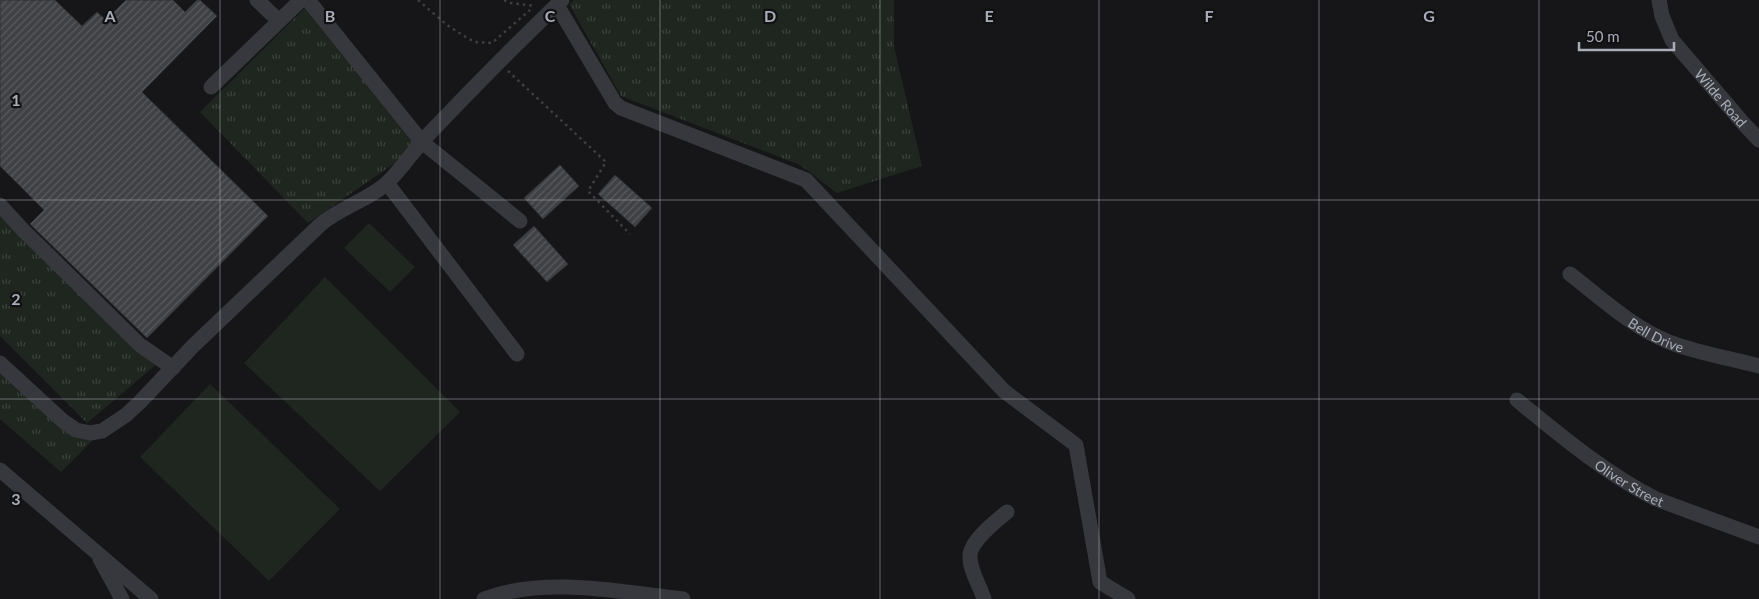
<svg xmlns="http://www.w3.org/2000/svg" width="1759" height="599" font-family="Lato,sans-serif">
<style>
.grass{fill:url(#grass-tufts)}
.garden{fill:#1e261f}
.building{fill:url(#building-hatch);stroke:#303034}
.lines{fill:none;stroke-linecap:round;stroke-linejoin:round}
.path{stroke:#3d3f44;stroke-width:2.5;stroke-dasharray:2.5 4;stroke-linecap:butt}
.minor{stroke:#37383d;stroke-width:15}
.grid{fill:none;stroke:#a8adb8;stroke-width:1;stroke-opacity:0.55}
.labels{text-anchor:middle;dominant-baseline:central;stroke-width:4.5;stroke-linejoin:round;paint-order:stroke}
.street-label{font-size:14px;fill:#a8adb8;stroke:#111113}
.grid-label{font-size:16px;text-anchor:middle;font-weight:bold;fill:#a8adb8;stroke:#111113;stroke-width:4.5;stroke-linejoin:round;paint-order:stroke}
</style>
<defs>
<pattern id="grass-tufts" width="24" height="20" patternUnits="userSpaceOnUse" patternTransform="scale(1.25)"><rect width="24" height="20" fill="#1e261f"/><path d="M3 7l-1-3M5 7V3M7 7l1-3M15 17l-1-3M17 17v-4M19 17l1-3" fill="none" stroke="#3c433d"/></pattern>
<pattern id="building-hatch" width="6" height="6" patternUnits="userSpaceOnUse" patternTransform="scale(1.25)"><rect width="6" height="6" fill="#404145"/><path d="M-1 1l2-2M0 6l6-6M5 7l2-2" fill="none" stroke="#595a5e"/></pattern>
</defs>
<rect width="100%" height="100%" fill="#161618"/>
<!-- grass -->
<path class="grass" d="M574,0H894V47L922,166L837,193L800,165L621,96L569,4Z
M310,3L418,147L308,223L200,112Z
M0,207L157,364L87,423L0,336Z
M0,369L68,434L93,440L61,472L0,419Z"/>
<!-- garden -->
<path class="garden" d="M369,223L415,267L390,292L344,248Z
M325,277L460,412L380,491L244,363Z
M210,384L340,509L269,581L140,457Z"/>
<!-- building -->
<path class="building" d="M0,0H55L82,26L97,12L106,20L126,0H173L185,12L197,0H200L217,16L142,92L268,216L147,338L30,224L44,210L0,166Z
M560,165L579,186L543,219L524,198Z
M615,175L652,208L635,227L598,194Z
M534,226L568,264L547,282L513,245Z"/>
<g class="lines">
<!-- path -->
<path class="path" d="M418,0L447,25L464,36L475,42L492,43L530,10
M504,0L511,3L535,6
M508,71L606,162L588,191L630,234"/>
<!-- minor -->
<g class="minor">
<path d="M257,0L279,21"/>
<path d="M308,0L422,142L520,221"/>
<path id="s1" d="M1659,0L1662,16L1672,40L1743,123L1759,140"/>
<path d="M557,5L615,103L621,108L806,180L1004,391L1076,445L1100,582L1128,599"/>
<path d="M211,87L301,0"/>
<path d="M387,183L517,354"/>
<path d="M0,205L24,231L140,345L173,368"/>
<path id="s2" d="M1570,274C1601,298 1632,327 1669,342C1697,353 1729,358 1759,366"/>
<path d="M0,363L63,421L76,430L90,433L102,431L126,415L140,402L193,346L321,224C340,208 366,201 386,184C401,170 413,151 428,135C472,89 516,44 562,0"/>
<path id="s3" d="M1517,400C1561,436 1605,473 1656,499L1759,537"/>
<path d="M0,470L151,599"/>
<path d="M100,559L122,599"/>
<path d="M484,599C545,576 620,592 683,599"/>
<path d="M984,599C980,586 970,571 970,557C969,542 996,521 1007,512"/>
</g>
</g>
<!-- grid -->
<path class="grid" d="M220,0V599M440,0V599M660,0V599M880,0V599M1099,0V599M1319,0V599M1539,0V599M0,200H1759M0,399H1759"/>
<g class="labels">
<!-- street labels -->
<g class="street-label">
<text stroke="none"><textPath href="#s1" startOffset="118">Wilde Road</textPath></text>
<text stroke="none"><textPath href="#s2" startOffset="106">Bell Drive</textPath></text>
<text stroke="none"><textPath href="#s3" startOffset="140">Oliver Street</textPath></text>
</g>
</g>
<g class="grid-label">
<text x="110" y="22">A</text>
<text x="330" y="22">B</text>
<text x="550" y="22">C</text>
<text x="770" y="22">D</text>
<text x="989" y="22">E</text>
<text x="1209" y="22">F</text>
<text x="1429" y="22">G</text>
<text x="16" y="106">1</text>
<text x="16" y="305">2</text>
<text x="16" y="505">3</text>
</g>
<!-- scale -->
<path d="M1579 42v8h95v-8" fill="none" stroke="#a8adb8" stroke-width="2.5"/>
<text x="1586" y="42" font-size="15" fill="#a8adb8" stroke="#111113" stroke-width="4" paint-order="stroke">50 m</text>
</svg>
